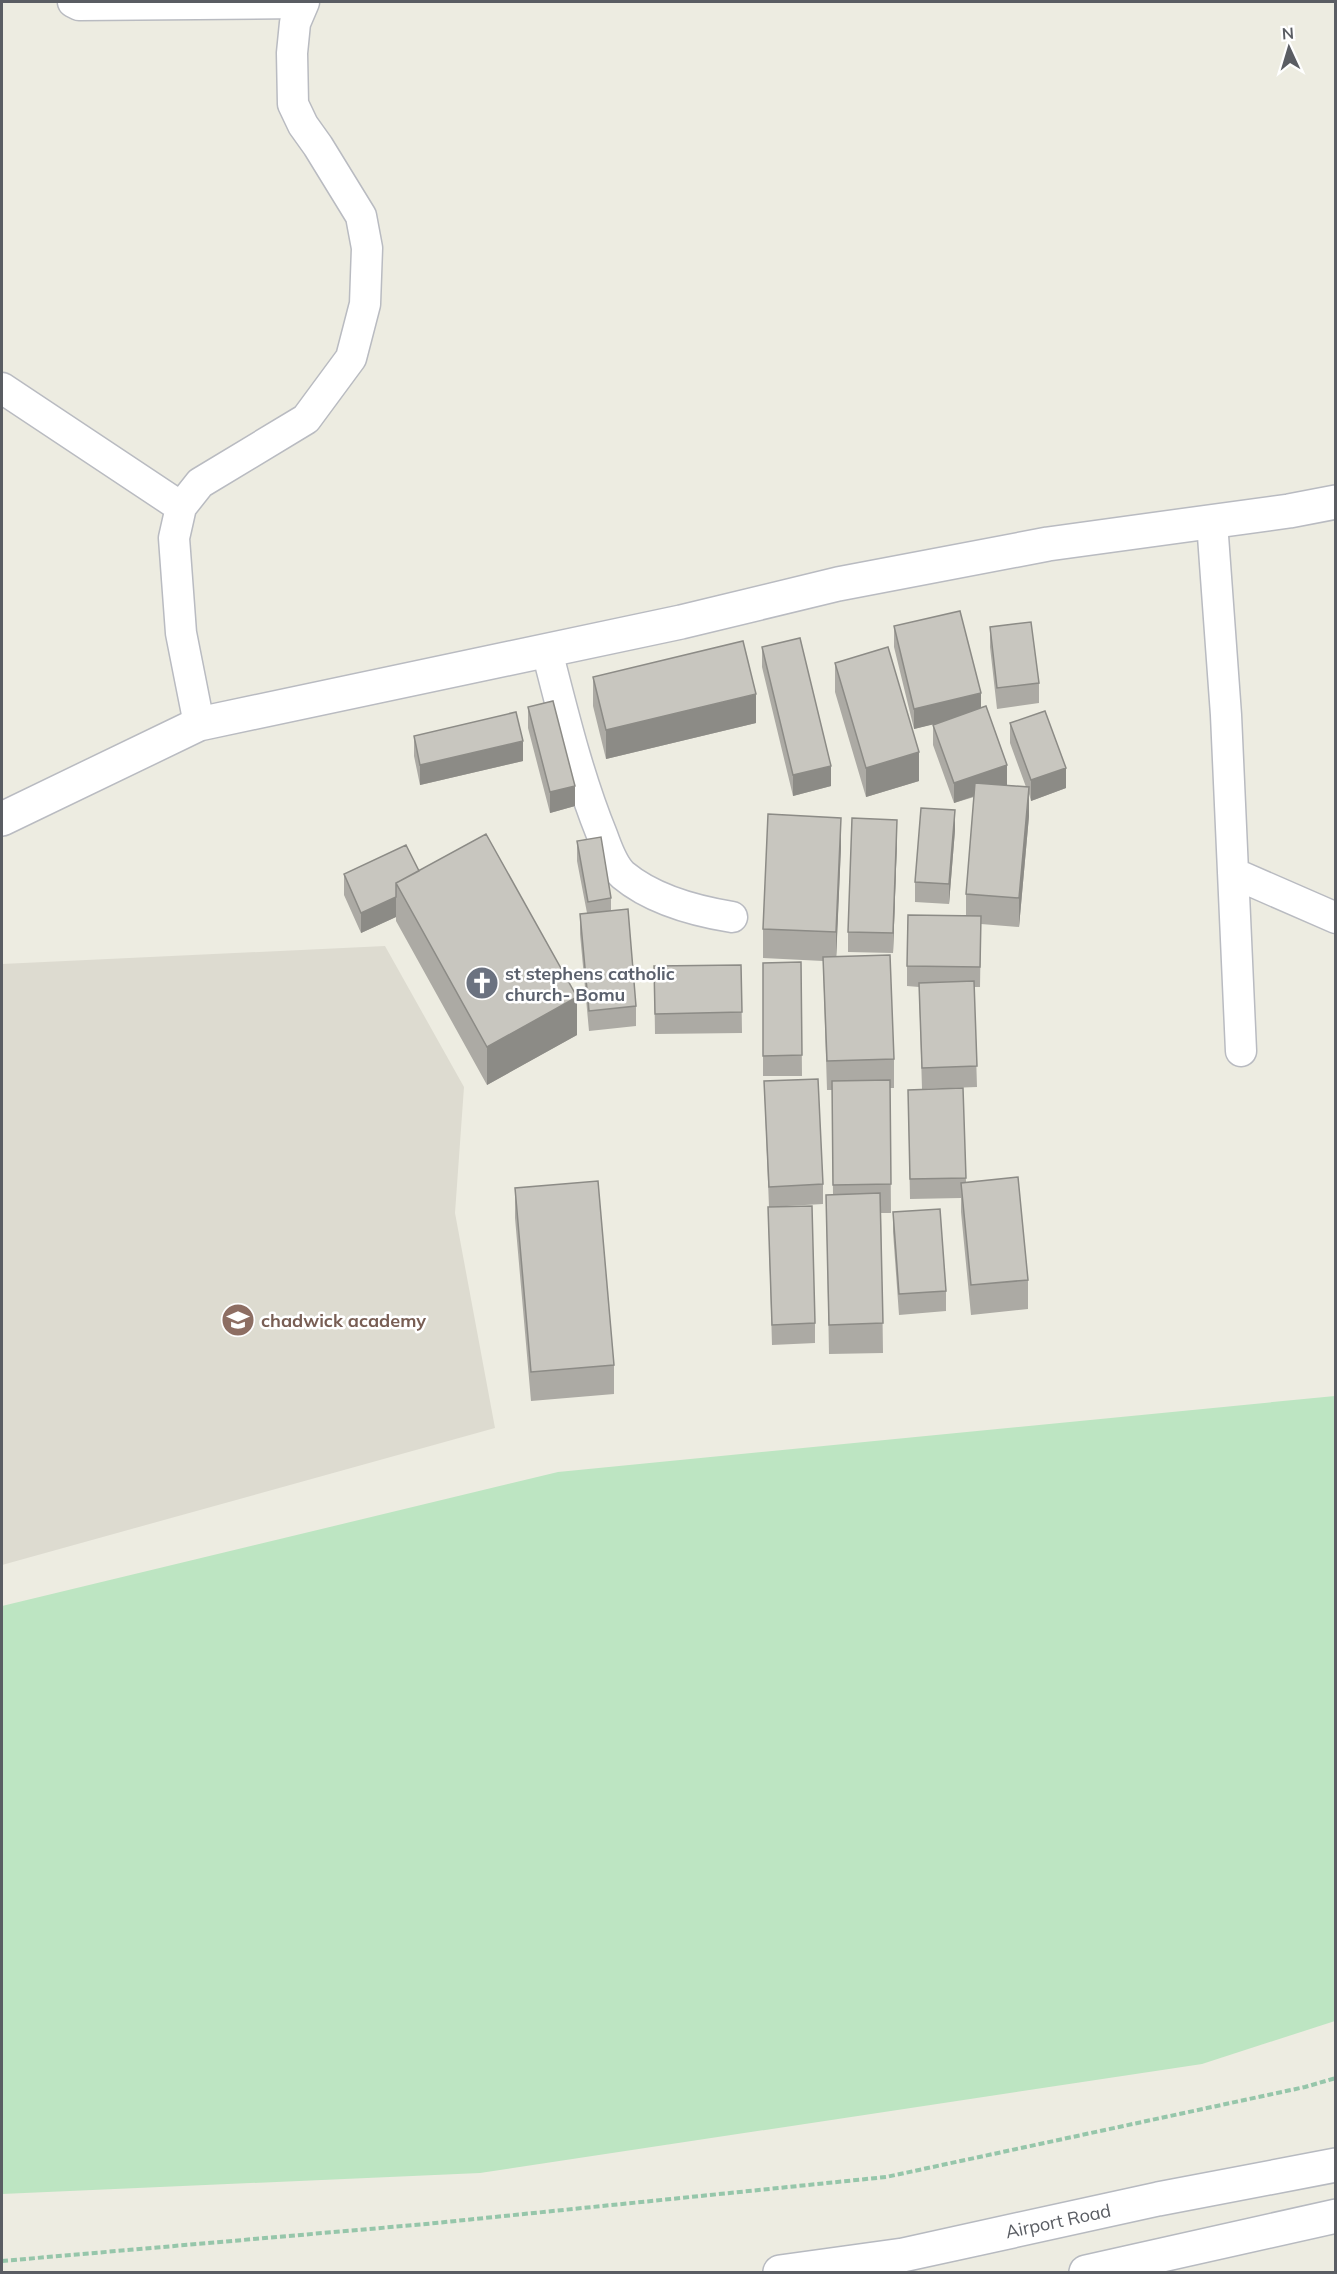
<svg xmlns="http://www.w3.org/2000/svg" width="1337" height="2274" font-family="Mulish,sans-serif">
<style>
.education{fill:#dddbd0}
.green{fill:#bde5c2}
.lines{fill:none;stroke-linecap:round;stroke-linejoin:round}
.minor-casing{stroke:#b9bbc1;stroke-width:33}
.tertiary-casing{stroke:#b9bbc1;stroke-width:36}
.secondary-casing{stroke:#b7bac0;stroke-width:36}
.path{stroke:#96c6aa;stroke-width:4;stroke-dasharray:6 3;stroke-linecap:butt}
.minor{stroke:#fff;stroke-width:30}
.tertiary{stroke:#fff;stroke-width:33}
.secondary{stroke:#fff;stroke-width:33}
.wall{fill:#acaaa4}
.shaded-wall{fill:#8c8b86}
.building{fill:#c8c6bf;stroke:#8c8b86;stroke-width:1.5}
.labels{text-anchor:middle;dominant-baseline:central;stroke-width:5;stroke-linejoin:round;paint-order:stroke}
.worship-label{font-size:18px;font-weight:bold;fill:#5b616d;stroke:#fff;text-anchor:start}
.education-label{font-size:18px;font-weight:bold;fill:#785e54;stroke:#fff;text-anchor:start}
.street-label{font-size:18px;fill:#5a5d63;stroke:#fff}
</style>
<rect width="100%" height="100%" fill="#edece1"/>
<!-- education -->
<path class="education" d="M385,946L464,1087L455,1213L495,1428L2,1565V964Z"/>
<!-- green -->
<path class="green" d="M1335,1396V2021L1202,2064L480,2173L2,2194V1606L558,1472Z"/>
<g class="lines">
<defs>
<path id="minor" d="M73,2L79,5L302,3
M2,388L181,507
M1212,522L1226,715L1241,1051
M547,651C563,713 578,776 602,835C607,848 612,865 623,875C653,900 695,911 732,917
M199,724L181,633L174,538L181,507L200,483L306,419L351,358L365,304L367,248L361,216L318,146L303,125L293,104L292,53L295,23L304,2
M1233,873L1336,918"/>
<path id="tertiary" d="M2,819L199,724L681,622L838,584L1048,544L1289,511L1336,502"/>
<path id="secondary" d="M780,2272L903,2255L1158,2199L1336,2165
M1086,2272L1336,2216"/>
</defs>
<!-- minor casing -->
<use href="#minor" class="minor-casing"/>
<!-- tertiary casing -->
<use href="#tertiary" class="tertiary-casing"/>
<!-- secondary casing -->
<use href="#secondary" class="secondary-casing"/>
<!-- path -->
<path class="path" d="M2,2261L426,2224L886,2177L1305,2087L1336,2078"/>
<!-- minor -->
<use href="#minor" class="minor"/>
<!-- tertiary -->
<use href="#tertiary" class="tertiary"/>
<!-- secondary -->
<use href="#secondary" class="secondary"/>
</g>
<!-- wall -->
<path class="wall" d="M894,626L981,708L1007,785L1026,787L1010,743V723L1066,788L1031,801L1029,794V816L1019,927L981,924L980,987H974L977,1087L922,1089L919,987L907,986V966L966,916V894L974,797L954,803L933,745V725L937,723L914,729L894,647Z
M990,627L1039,683V703L997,709L990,647Z
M762,647L831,786L793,796L762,667Z
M835,663L919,781L866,797L835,692Z
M593,677L756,723L606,759L593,706Z
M528,707L575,806L550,813L528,728Z
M414,736L523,761L420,785L414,756Z
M955,830L949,904L915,902V882Z
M897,840L893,953L848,952V932Z
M577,841L611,898V911L636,1006V1026L589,1031L580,934V914L587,913L577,861Z
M841,847L836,957L894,1059V1088H890L891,1213H881L883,1353L829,1354L826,1195H833L832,1090H827L823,961L763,958V929Z
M419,871L577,1035L487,1085L396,921V917L361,933L344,895V874Z
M801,962L802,1076H763V963Z
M741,965L742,1033L655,1034L654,966Z
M764,1081L823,1184V1204L769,1207Z
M963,1088L966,1182L1028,1280V1309L971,1315L961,1212V1198L910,1199L908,1090Z
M515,1188L614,1365V1394L531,1401L515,1218Z
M768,1207L815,1323V1343L772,1345Z
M893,1212L946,1291V1311L899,1315L893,1232Z"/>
<!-- shaded-wall -->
<path class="shaded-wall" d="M981,693V713L914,729V709Z
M756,694V723L606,759V730Z
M523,741V761L420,785V765Z
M919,752V781L866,797V768Z
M1007,765V785L954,803V783Z
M831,766V786L793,796V775Z
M1066,768V788L1031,801V780Z
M575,786V806L550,813V792Z
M1029,787V816L1019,927V898Z
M955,810V830L949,904V884Z
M841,818V847L836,962V932Z
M897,820V840L893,953V933Z
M396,897V917L361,933V913Z
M577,997V1035L487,1085V1047Z"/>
<!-- building -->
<path class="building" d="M960,611L981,693L914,709L894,626Z
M1031,622L1039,683L997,688L990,627Z
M800,638L831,766L793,775L762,647Z
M743,641L756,694L606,730L593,677Z
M888,647L919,752L866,768L835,663Z
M553,701L575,786L550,792L528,707Z
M986,706L1007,765L954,783L933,725Z
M1045,711L1066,768L1031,780L1010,723Z
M516,712L523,741L420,765L414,736Z
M975,783L1029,787L1019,898L966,894Z
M921,808L955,810L949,884L915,882Z
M768,814L841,818L836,932L763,929Z
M852,818L897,820L893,933L848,932Z
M486,834L577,997L487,1047L396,883Z
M601,837L611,898L588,902L577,841Z
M406,845L419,871L396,883V897L361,913L344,874Z
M628,909L636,1006L589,1011L580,914Z
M908,915L981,916L980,967L907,966Z
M890,955L894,1059L827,1061L823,957Z
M801,962L802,1055L763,1056V963Z
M741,965L742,1012L655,1014L654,966Z
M974,981L977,1066L922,1068L919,983Z
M818,1079L823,1184L769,1187L764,1081Z
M890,1080L891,1184L833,1185L832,1081Z
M963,1088L966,1178L910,1179L908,1090Z
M1018,1177L1028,1280L971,1285L961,1183Z
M598,1181L614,1365L531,1372L515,1188Z
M880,1193L883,1323L829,1325L826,1195Z
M812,1206L815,1323L772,1325L768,1207Z
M940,1209L946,1291L899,1294L893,1212Z"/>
<!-- icons -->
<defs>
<symbol id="church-disc" viewBox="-11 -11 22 22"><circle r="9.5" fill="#6b7280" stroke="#fff"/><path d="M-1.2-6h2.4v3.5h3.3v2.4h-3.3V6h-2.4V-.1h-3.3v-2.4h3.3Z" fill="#fff"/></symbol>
<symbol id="school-disc" viewBox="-11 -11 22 22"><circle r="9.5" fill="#8d6e63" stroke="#fff"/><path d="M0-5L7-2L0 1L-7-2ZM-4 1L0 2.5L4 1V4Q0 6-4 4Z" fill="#fff"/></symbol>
</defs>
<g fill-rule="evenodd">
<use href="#church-disc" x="463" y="964" width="38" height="38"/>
<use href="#school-disc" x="219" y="1301" width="38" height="38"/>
</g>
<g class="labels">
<!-- worship labels -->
<g class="worship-label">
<text x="505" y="973">st stephens catholic<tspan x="505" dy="21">church- Bomu</tspan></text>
</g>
<!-- education labels -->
<g class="education-label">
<text x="261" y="1320">chadwick academy</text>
</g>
<!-- street labels -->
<g class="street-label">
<text transform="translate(1058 2221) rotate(-12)">Airport Road</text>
</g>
</g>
<!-- border -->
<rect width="1337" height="2274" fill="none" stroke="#5a5d63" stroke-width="6"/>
<!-- north arrow -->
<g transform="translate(1289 48) rotate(356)" stroke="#ffffff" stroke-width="4.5" paint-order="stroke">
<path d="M0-4.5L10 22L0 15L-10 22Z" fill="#5a5d63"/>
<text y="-9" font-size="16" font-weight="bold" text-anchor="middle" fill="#5a5d63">N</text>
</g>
</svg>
